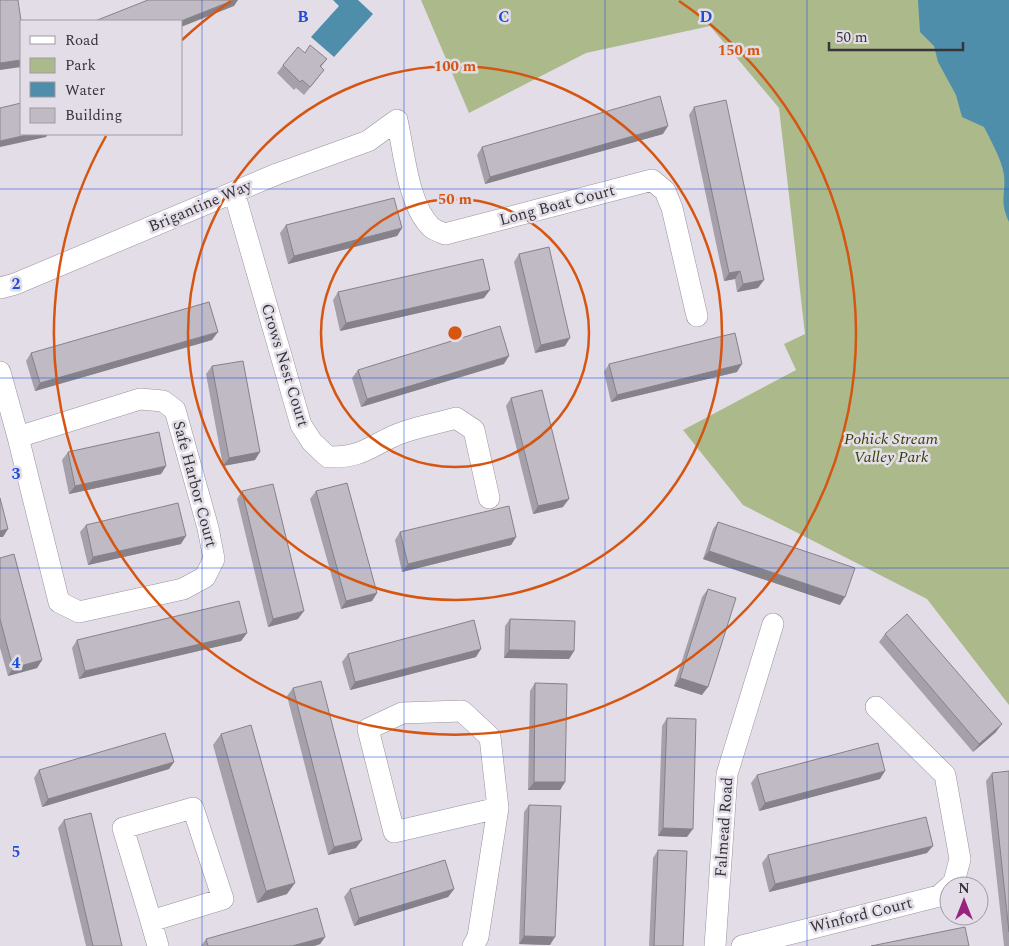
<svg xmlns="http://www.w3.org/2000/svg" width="1009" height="946" font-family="Spectral,serif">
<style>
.green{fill:#acba8b}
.water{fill:#4f8eaa}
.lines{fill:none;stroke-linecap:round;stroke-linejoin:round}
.minor-casing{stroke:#99939d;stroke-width:22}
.minor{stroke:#fff;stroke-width:21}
.wall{fill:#a5a0a9}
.shaded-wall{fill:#868289}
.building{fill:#c0bac4;stroke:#868289}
.grid{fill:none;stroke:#1d4ed8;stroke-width:1;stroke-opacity:0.55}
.ring{fill:none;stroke:#d65510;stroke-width:2.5}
.labels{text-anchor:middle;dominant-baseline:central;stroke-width:5;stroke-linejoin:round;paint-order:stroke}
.street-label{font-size:16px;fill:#373539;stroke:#e3dde8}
.park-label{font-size:16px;font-style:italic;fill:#364301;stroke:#e3dde8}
.grid-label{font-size:16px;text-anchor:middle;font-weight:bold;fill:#1d4ed8;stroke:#e3dde8;stroke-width:5;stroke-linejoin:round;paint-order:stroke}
.centre{fill:#d65510;stroke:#e3dde8;stroke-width:2.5}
.ring-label{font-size:15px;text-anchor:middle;font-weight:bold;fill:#d65510;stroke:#e3dde8;stroke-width:5;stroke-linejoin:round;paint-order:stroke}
</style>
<rect width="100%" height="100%" fill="#e3dde8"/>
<!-- green -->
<path class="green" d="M421,0H1009V705L927,599L743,505L683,430L796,370L784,344L805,334L779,108L710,26L586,53L469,113Z"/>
<!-- water -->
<path class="water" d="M333,0H358L373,14L334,57L311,37L339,6Z
M918,0H1009V222C999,200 1006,196 1004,175C1002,160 991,141 984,127L962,117L956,95L938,62L934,46L920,32Z"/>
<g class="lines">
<defs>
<path id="minor" d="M234,192L301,425L312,442L328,457C366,458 372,443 404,432C421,426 439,423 456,418L474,430L489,498
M0,288L15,284L277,174L368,141L397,120C404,151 408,205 431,227C434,230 440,232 445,234L652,180L665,191L672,208L697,316
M0,372L18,437
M140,399L163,401L175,410L208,528L214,559L205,577L183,589L79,612L59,602L18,437Z
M876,707L945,775L960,859L954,882L950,886
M462,711L490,737L498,808L394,832L368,729L402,713Z
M193,808L223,899L151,921L123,828Z
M151,921L158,946
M473,946L478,937L498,808
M715,946L727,774L773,624
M742,946L939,896L949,887"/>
</defs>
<!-- minor casing -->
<use href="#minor" class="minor-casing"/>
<!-- minor -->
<use href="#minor" class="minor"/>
</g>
<!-- wall -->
<path class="wall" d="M305,53L327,59L321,67L318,78L304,95L296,88L294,90L277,73L283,65Z
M694,107L758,288L737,292L735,279L724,281L689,115Z
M663,134L485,184L477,155L482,147Z
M286,225L402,228L397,236L288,264L280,233Z
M519,254L565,346L535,353L514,262Z
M338,292L484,298L340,331L333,300Z
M212,340L35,391L26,361L31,353Z
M504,364L361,407L352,378L358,370Z
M609,364L737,372L611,402L604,372Z
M212,366L255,460L223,466L206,374Z
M511,398L563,507L533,514L506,406Z
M68,452L166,466L161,474L69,494L62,460Z
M242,491L298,619L268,627L237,499Z
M316,491L377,593L372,601L341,609L310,499Z
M718,522L840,605L703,559L713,529Z
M86,525L181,544L88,565L80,532Z
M400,532L516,537L511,545L402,572L395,540Z
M0,558L42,660L37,668L8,676L0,648Z
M708,589L702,695L674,686L702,597Z
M510,619L574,651L569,659L504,658L505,626Z
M247,633L241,641L79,679L72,648L77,640Z
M885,634L996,732L973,752L879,642Z
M348,654L476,657L350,690L342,662Z
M535,683L565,782L560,790H528L530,691Z
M293,688L356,848L328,855L287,696Z
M667,718L687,837L658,836L662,726Z
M221,734L287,894L257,903L213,745Z
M174,762L169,769L42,807L34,778L39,770Z
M1009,771V946H1004L986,781L992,773Z
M757,775L880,779L759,811L751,783Z
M529,805L550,945L519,944L524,812Z
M64,820L122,946H86L58,828Z
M658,850L683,946H649L653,858Z
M927,853L769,892L762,863L768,855Z
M350,889H454L448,897L354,926L344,897Z
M325,937L320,944L314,946H201L206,939Z"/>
<!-- shaded-wall -->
<path class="shaded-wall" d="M234,0H238L234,6L181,27V21Z
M21,60V67L0,70V63Z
M668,126L663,134L485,184L490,177Z
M31,134H48L46,137L0,147V141Z
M402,228L397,236L288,264L294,256Z
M740,271L735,279L724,281L729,273Z
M764,280L758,288L737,292L743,284Z
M490,290L484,298L340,331L346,323Z
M218,332L212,340L35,391L40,383Z
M570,338L565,346L535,353L541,345Z
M509,356L504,364L361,407L367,399Z
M742,364L737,372L611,402L617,395Z
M260,452L255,460L223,466L229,458Z
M166,466L161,474L69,494L75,486Z
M569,499L563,507L533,514L538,506Z
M8,529L3,537H0V531Z
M186,536L181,544L88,565L93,557Z
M516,537L511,545L402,572L408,564Z
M709,551L845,597L840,605L703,559Z
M377,593L372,601L341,609L346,601Z
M304,611L298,619L268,627L273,619Z
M247,633L241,641L79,679L85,671Z
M481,649L476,657L350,690L355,682Z
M509,650L574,651L569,659L504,658Z
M42,660L37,668L8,676L13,668Z
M680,678L708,687L702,695L674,686Z
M1002,724L996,732L973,752L979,744Z
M174,762L169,769L42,807L48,799Z
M885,771L880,779L759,811L765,803Z
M534,782H565L560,790H528Z
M663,828L693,829L687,837L658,836Z
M362,840L356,848L328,855L334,847Z
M933,846L927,853L769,892L775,884Z
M295,883L287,894L257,903L266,891Z
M454,889L448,897L354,926L359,918Z
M524,936L555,937L550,945L519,944Z
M325,937L320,944L314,946H292Z"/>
<!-- building -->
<path class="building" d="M0,0H18L21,21V60L0,63Z
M148,0H234L181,21H95Z
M310,45L327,59L320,66L324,70L310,87L302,80L300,82L283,65L298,47L305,53Z
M660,96L668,126L490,177L482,147Z
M726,100L764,280L743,284L740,271L729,273L694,107Z
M21,103V134H31L0,141V108Z
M394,198L402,228L294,256L286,225Z
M549,247L570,338L541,345L519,254Z
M483,259L490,290L346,323L338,292Z
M209,302L218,332L40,383L31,353Z
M500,326L509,356L367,399L358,370Z
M735,333L742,364L617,395L609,364Z
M243,361L260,452L229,458L212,366Z
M542,390L569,499L538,506L511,398Z
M159,432L166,466L75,486L68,452Z
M347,483L377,593L346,601L316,491Z
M273,484L304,611L273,619L242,491Z
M0,498L8,529L0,531Z
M178,503L186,536L93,557L86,525Z
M509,506L516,537L408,564L400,532Z
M718,522L855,568L845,597L709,551Z
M14,554L42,660L13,668L0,619V558Z
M708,589L736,598L708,687L680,678Z
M239,601L247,633L85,671L77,640Z
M907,614L1002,724L979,744L885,634Z
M510,619L575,621L574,651L509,650Z
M474,620L481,649L355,682L348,654Z
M321,681L362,840L334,847L293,688Z
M535,683L567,684L565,782H534Z
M667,718L696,719L693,829L663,828Z
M251,725L295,883L266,891L221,734Z
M165,733L174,762L48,799L39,770Z
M878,743L885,771L765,803L757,775Z
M1009,771V932L992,773Z
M529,805L561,806L555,937L524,936Z
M91,813L122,946H93L64,820Z
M926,817L933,846L775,884L768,855Z
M658,850L687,851L683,946H654Z
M445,860L454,889L359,918L350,889Z
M317,908L325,937L292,946H208L206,939Z
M965,927L969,946H871Z"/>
<!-- grid -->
<path class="grid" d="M202,0V946M404,0V946M605,0V946M807,0V946M0,189H1009M0,378H1009M0,568H1009M0,757H1009"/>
<!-- distance rings -->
<g class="ring">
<circle cx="455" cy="333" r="134"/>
<circle cx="455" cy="333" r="267"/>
<path d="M182 40A401 401 0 0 1 231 1M679 1A401 401 0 1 1 106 136"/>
</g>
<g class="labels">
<!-- street labels -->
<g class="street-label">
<text transform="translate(557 205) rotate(-15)">Long Boat Court</text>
<text transform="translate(200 206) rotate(-23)">Brigantine Way</text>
<text transform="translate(285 365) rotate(73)">Crows Nest Court</text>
<text transform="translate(195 484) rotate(75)">Safe Harbor Court</text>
<text transform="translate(724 827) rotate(-86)">Falmead Road</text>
<text transform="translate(861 915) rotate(-14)">Winford Court</text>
</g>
<!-- park labels -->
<g class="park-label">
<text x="891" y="439">Pohick Stream<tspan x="891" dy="18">Valley Park</tspan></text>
</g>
</g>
<g class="grid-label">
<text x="303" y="22">B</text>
<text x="504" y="22">C</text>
<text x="706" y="22">D</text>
<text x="16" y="289">2</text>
<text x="16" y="479">3</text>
<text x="16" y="668">4</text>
<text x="16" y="857">5</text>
</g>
<circle cx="455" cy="333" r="8" class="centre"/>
<g class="ring-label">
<text x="739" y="55">150 m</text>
<text x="455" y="71">100 m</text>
<text x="455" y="204">50 m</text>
</g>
<!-- legend -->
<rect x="20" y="20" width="162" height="115" fill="#e3dde8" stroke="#9e9aa2"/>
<rect x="30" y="36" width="25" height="8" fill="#ffffff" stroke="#9e9aa2"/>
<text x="65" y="45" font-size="15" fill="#373539">Road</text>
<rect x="30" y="58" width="25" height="15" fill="#acba8b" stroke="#9e9aa2"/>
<text x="65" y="70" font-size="15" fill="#373539">Park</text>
<rect x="30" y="82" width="25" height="15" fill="#4f8eaa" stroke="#9e9aa2"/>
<text x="65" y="95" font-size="15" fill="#373539">Water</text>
<rect x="30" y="108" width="25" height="15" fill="#c0bac4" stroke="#9e9aa2"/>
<text x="65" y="120" font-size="15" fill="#373539">Building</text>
<!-- north arrow -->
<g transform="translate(964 901)"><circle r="24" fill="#e3dde8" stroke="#9e9aa2"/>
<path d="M0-4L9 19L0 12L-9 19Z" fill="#98227e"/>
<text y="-8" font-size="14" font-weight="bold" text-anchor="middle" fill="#373539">N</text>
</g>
<!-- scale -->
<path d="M829 42v8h134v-8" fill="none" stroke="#373539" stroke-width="2.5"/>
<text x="836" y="42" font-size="15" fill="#373539" stroke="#e3dde8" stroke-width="4" paint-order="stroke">50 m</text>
</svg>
